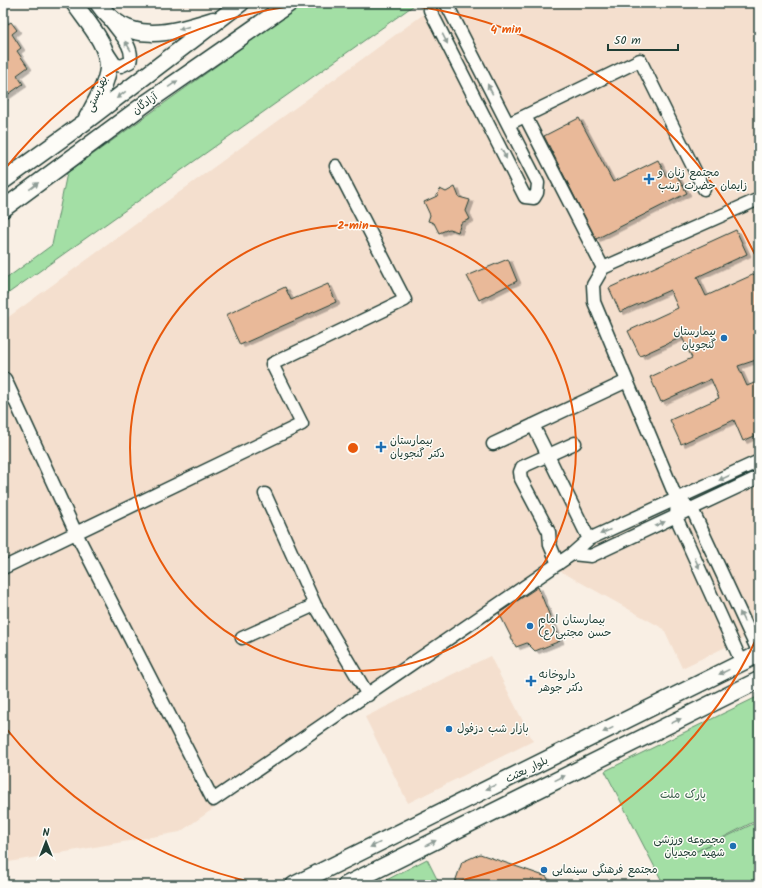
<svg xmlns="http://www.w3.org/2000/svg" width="762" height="888" font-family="Kalam,'Playpen Sans Arabic',sans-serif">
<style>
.built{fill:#f4dfce}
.green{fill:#a3dfa5;stroke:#618e6c}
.building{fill:#e9b999;stroke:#1f3d34;filter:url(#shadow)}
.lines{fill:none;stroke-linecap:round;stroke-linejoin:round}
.minor-casing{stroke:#1f3d34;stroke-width:15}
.major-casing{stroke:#1f3d34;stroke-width:19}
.minor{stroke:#fdfcf7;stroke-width:12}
.major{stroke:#fdfcf7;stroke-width:16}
.oneway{fill:#8e9c96}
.ring{fill:none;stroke:#e8590c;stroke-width:2}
.poi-dot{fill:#1f6fb2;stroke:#fdfcf7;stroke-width:1.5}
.labels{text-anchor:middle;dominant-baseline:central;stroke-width:3;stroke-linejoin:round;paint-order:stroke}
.street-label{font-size:11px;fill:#1f3d34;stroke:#fdfcf7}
.poi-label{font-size:11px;fill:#1f3d34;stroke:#fdfcf7;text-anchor:start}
.park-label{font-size:11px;fill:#395d4b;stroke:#fdfcf7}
.centre{fill:#e8590c;stroke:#fdfcf7;stroke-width:2}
.ring-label{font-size:12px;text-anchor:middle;font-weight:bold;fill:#e8590c;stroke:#fdfcf7;stroke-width:3;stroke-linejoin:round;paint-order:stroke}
</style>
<defs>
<filter id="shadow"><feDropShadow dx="4" dy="2.5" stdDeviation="0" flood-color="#0004"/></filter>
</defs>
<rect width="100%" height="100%" fill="#f9efe4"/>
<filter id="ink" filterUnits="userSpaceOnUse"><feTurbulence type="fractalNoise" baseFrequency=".025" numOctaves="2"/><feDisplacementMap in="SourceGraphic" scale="8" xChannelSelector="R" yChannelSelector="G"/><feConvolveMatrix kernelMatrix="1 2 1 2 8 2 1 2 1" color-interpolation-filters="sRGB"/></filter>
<g filter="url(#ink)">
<!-- built -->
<path class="built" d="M439,3H759V631L682,668L664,629L562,572H553L180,832L3,863V321Z
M490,656L533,741L408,803L365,717Z"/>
<!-- green -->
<path class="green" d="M304,3H417L3,297V281L52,245L67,173Z
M759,696V819L691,854L759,821V885H664L605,771Z
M427,859L440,885H377Z"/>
<!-- building -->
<path class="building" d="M3,17L8,24L11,22L17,30L12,34L21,48L17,51L28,67L17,75L23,84L3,98Z
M579,118L613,182L658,160L666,176L675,173L687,193L596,239L544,136Z
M455,187L459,197L470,200L466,211L470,219L461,223L458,232L449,229L439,233L434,223L428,221L430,215L424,202L437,196L440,189L446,192Z
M736,230L747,254L697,277L706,296L759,272V359L738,366L747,386L759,381V410L755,412L759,422V434L743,441L734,420L681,444L670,420L719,398L711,379L661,402L650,377L692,358L682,337L640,356L628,331L678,308L670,290L620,312L609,288Z
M508,259L517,281L479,300L467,276Z
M328,284L336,302L240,345L226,315L285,287L291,300Z
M538,587L560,641L535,651L527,643L516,647L499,613Z
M480,854L547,877L551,885H454L462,862Z"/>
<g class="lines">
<defs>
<path id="minor" d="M429,3L430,10L525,197L534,198L537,193L538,183L446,3
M107,52L115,64L121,66L130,62C135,47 118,32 110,20
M525,116L640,60L704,189
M508,124L525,116L603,268
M5,379L76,533L213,800L572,554L589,539L759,461
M533,425L589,539
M493,444L627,381
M265,494L315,605L368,695
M685,505L692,509L759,653
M572,554L591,556L759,477
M558,564L550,545L549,532L521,479L520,472L522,467L575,443
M3,568L302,424L272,364L405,300L336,166
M242,638L315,605
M742,663L676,517L677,500L594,302L593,285L603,268L759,199"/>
<path id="major" d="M74,3C87,22 109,45 108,69C106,86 95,103 87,118
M98,3C127,47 171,33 213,20
M3,181L85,122L241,3
M3,209L149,101L290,3
M294,885L759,654
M346,885L759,680"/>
</defs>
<!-- minor casing -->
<use href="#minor" class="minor-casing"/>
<!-- major casing -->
<use href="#major" class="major-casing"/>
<!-- minor -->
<use href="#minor" class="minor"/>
<!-- major -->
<use href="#major" class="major"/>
</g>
<!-- one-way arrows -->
<defs><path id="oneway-solid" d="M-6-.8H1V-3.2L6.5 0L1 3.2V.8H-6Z"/></defs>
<g class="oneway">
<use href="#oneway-solid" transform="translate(184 28) rotate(164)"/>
<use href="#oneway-solid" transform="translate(445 39) rotate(63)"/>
<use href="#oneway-solid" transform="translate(128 46) rotate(-121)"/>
<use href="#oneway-solid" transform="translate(173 84) rotate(-35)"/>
<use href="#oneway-solid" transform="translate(490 89) rotate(-117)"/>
<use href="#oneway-solid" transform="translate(121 95) rotate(143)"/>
<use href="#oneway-solid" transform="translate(504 154) rotate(63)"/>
<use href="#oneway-solid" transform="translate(34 186) rotate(-37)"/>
<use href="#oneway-solid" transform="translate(724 478) rotate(155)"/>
<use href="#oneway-solid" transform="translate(660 524) rotate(-25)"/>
<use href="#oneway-solid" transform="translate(605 532) rotate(156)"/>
<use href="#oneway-solid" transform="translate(697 563) rotate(66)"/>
<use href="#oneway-solid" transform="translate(742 617) rotate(-115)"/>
<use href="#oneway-solid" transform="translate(724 672) rotate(154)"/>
<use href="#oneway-solid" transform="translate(676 721) rotate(-26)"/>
<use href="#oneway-solid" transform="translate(608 730) rotate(154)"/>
<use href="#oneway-solid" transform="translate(560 778) rotate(-26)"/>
<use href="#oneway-solid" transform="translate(491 787) rotate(154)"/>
<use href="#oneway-solid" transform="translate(431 843) rotate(-27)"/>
<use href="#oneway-solid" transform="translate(375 845) rotate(154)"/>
</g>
</g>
<!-- distance rings -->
<g class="ring">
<circle cx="353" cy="448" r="223"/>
<path d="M759 633A446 446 0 0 1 446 884M260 884A446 446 0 0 1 4 726M4 170A446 446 0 0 1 322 3M384 3A446 446 0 0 1 759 263"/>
</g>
<!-- markers -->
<g class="poi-dot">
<path d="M647 173h4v4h4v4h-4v4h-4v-4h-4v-4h4z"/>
<circle cx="724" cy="338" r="4"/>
<path d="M379 441h4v4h4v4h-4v4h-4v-4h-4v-4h4z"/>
<circle cx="530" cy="626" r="4"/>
<path d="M529 675h4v4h4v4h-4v4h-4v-4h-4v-4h4z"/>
<circle cx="449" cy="729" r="4"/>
<circle cx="733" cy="846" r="4"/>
<circle cx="544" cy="870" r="4"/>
</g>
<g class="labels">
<!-- street labels -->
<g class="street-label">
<text transform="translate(97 94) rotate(-67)">بهزیستی</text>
<text transform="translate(145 104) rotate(-36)">آزادگان</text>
<text transform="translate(527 770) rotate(-26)">بلوار بعثت</text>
</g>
<!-- poi labels -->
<g class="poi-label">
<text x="658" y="173">مجتمع زنان و<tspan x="658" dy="13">زایمان حضرت زینب</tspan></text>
<text x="716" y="332" text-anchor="end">بیمارستان<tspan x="716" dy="13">گنجویان</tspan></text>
<text x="390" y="441">بیمارستان<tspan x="390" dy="13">دکتر گنجویان</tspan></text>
<text x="538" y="620">بیمارستان امام<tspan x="538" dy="13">حسن مجتبی(ع)</tspan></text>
<text x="539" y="675">داروخانه<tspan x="539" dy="13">دکتر جوهر</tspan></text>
<text x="457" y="729">بازار شب دزفول</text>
<text x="725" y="840" text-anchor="end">مجموعه ورزشی<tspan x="725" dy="13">شهید مجدیان</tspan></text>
<text x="552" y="870">مجتمع فرهنگی سینمایی</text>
</g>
<!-- park labels -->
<g class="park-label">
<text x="683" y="795">پارک ملت</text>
</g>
</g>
<circle cx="353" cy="448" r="6" class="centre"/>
<g class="ring-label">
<text x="506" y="33">4 min</text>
<text x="353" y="229">2 min</text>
</g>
<!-- margin -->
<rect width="762" height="888" fill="none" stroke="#fdfcf7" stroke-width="16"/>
<rect x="8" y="8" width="746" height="872" fill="none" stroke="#1f3d34" stroke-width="1.5" filter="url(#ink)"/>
<!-- north arrow -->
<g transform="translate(46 842)" stroke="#fdfcf7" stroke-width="3" paint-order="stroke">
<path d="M0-3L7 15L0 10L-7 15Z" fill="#1f3d34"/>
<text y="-6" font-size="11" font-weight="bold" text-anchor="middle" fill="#1f3d34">N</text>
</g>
<!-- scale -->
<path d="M608 44v6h70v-6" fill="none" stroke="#1f3d34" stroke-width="2"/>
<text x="614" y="44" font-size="12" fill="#1f3d34" stroke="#fdfcf7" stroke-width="3" paint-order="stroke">50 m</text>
</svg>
